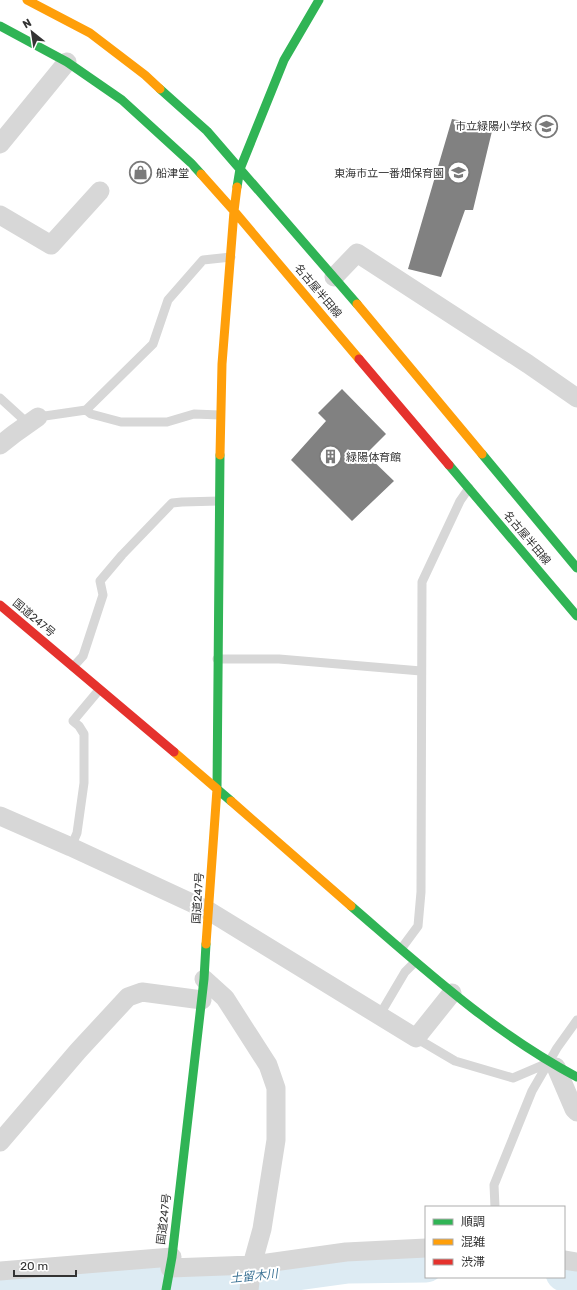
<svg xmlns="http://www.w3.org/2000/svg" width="577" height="1290" font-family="Rubik,'Noto Sans JP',sans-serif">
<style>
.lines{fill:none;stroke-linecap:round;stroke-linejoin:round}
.river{stroke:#ddebf3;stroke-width:37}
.building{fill:#818181}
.lane{stroke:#d7d7d7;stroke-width:9}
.street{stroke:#d7d7d7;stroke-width:19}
.fast{stroke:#30b455;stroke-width:9}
.slow{stroke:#ff9f0a;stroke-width:9}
.jam{stroke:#e5322d;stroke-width:9}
.labels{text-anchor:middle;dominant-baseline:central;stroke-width:4;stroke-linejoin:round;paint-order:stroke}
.poi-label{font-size:11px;fill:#333;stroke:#fff;text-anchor:end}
.street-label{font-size:11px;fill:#333;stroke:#fff}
.water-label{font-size:12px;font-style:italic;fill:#3f7597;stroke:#fff}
</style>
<rect width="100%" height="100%" fill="#fff"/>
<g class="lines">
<!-- river -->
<path class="river" d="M564,1273L577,1274
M10,1290L123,1282L180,1284L289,1273L348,1265L426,1264"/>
</g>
<!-- building -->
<path class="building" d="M452,119L493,127L473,210H465L441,277L408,269Z
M342,389L386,434L366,454L394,481L352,521L291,460L326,421L318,413Z"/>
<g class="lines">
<!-- lane -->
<path class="lane" d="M0,398L23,419L27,425
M86,410L91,414L121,422H167L194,414L220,415
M38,417L86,410L153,344L168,300L203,260L231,257
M217,659H279L421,671
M73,667L83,656L103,595L100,581L122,555L172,503L182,502L219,501
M71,847L77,833L84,783V734L79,726L73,721L99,690
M401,949L418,926L421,892L422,582L460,501L469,488
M379,1016L405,972L415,962
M416,1038L455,1061L513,1078L548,1063
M495,1207L494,1185L532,1091L557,1048L577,1020"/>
<!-- street -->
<path class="street" d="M0,144L67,62
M0,215L51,245L100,191
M334,277L357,253L528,364L577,398
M0,445L14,434L38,417
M0,816L71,847L209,911L416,1038L452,993
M204,979L225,998L268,1065L276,1088V1140L262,1229L252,1265L249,1290
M556,1067L574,1109L577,1112
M0,1142L78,1051L128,997L142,992L202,1000
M564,1260L577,1262
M170,1268L252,1265L346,1252L426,1248
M0,1271L172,1257"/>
<!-- fast -->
<path class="fast" d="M0,26L67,62L122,100L191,163L201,174
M160,89L207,131L357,304
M237,187L240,169L284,60L319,0
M482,454L577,568
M220,455L217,789L231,801
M449,465L577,616
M351,906C423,968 492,1032 577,1077
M166,1290L172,1257L204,979L206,944"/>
<!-- slow -->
<path class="slow" d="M27,0L90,33L145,75L160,89
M201,174L234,211L359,359
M357,304L482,454
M220,455L222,364L234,211L237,187
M174,752L217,789L206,944
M231,801L351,906"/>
<!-- jam -->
<path class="jam" d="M359,359L449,465
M0,605L174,752"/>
</g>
<!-- icons -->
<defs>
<symbol id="school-ring" viewBox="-11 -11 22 22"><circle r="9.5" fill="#fff" stroke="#7a7a7a" stroke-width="1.5"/><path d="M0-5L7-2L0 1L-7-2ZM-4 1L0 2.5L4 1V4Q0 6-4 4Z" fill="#7a7a7a"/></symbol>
<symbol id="shop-ring" viewBox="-11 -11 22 22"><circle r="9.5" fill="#fff" stroke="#7a7a7a" stroke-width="1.5"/><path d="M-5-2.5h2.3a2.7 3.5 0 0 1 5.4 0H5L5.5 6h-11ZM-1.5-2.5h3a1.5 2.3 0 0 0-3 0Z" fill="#7a7a7a"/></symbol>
<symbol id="building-ring" viewBox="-11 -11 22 22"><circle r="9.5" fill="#fff" stroke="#7a7a7a" stroke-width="1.5"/><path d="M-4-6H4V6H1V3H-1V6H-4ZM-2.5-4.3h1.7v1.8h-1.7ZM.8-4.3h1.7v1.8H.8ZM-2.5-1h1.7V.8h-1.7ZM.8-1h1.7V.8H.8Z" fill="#7a7a7a"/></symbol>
</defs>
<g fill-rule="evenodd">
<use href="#school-ring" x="534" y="114" width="25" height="25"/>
<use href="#shop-ring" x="128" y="160" width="25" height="25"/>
<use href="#school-ring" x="446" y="160" width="25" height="25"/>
<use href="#building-ring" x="318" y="444" width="25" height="25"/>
</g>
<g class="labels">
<!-- poi labels -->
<g class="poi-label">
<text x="532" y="126">市立緑陽小学校</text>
<text x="156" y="173" text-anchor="start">船津堂</text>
<text x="444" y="173">東海市立一番畑保育園</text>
<text x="346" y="457" text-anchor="start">緑陽体育館</text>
</g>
<!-- street labels -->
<g class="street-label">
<text transform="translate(318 291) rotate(50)">名古屋半田線</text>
<text transform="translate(527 538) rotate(50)">名古屋半田線</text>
<text transform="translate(34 618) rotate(40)">国道247号</text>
<text transform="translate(198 898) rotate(-86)">国道247号</text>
<text transform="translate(164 1219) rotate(-83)">国道247号</text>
</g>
<!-- water labels -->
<g class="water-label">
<text transform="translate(254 1276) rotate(-6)">土留木川</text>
</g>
</g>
<!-- legend -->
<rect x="425" y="1206" width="140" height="72" fill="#ffffff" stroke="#adadad"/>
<rect x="433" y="1219" width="20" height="6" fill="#30b455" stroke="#adadad"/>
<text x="461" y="1226" font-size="12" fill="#333333">順調</text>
<rect x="433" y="1239" width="20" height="6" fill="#ff9f0a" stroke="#adadad"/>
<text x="461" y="1246" font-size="12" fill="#333333">混雑</text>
<rect x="433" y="1259" width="20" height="6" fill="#e5322d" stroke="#adadad"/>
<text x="461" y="1266" font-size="12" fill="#333333">渋滞</text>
<!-- north arrow -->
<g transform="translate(32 32) rotate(330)" stroke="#ffffff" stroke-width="3" paint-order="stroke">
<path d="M0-3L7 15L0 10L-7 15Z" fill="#333333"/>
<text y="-6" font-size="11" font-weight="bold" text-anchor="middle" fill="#333333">N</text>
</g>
<!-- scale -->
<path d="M14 1270v6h62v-6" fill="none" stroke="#333333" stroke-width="2"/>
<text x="20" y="1270" font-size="12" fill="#333333" stroke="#ffffff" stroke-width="3" paint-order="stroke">20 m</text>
</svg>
